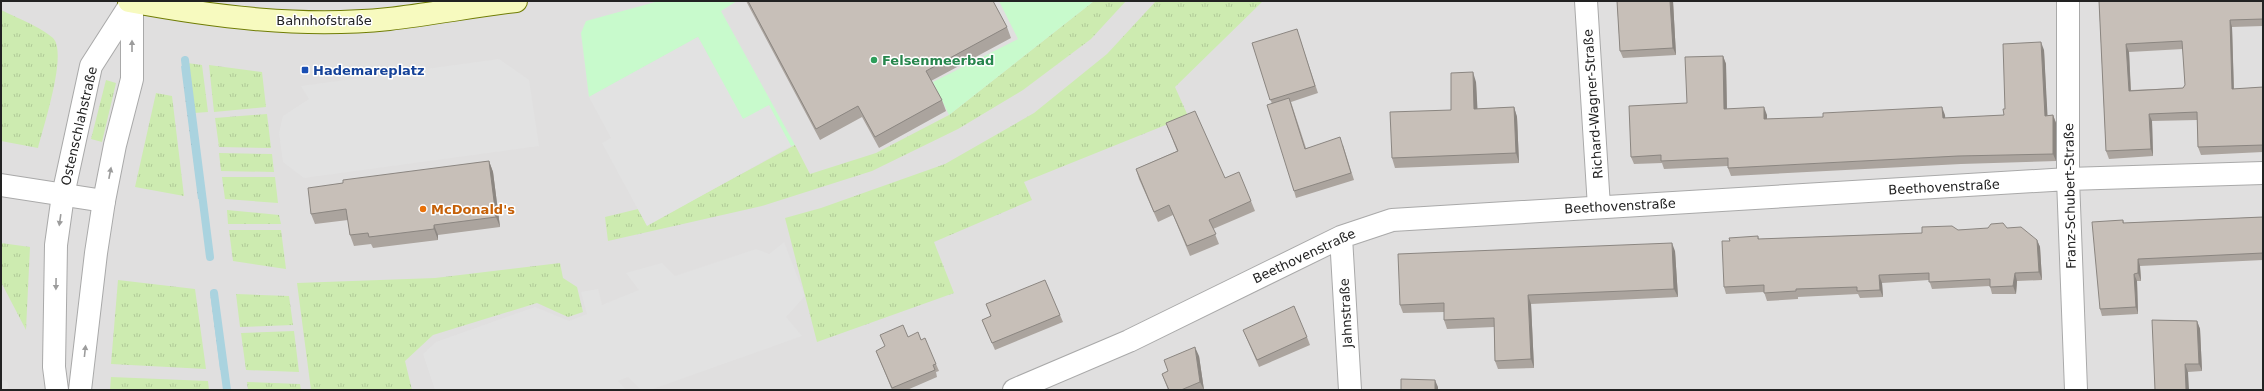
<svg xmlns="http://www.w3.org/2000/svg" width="2264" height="391" font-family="'DejaVu Sans',sans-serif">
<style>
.residential{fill:#e0dfdf}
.grass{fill:url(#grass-tufts)}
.park{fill:#c8facc}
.parking{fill:#e2e2e2}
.water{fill:url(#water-ripples)}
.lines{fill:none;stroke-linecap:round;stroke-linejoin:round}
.stream{stroke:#aad3df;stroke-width:8}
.minor-casing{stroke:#a9a9a9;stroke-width:24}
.tertiary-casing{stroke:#a9a9a9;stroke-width:24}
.secondary-casing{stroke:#707d05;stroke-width:24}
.minor{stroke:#fff;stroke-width:22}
.tertiary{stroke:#fff;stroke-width:22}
.secondary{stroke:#f7fabf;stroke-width:22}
.wall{fill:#aba49e;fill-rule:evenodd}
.shaded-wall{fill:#8b8681}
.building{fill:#c7bfb8;stroke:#8b8681;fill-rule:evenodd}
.oneway{fill:#9c9c9c}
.leisure-dot{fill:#2e9e5b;stroke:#fff;stroke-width:1.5}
.transit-dot{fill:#1a4fb4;stroke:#fff;stroke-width:1.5}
.food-dot{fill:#e8710a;stroke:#fff;stroke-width:1.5}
.labels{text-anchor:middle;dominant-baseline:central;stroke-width:3;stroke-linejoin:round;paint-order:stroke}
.street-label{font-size:13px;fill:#222;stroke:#fff}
.leisure-label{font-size:13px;font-weight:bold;fill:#27864d;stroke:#fff;text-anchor:start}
.transit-label{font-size:13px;font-weight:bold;fill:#164399;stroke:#fff;text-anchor:start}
.food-label{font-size:13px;font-weight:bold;fill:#c56008;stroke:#fff;text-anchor:start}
</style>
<defs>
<pattern id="grass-tufts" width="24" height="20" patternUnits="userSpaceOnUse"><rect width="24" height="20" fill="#cdebb0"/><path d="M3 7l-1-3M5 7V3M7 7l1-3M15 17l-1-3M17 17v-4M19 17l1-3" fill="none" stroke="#b0c997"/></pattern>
<pattern id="water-ripples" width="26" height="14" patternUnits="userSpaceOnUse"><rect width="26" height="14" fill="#aad3df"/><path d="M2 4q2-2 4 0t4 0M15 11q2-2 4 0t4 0" fill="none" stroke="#92b5bf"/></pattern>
</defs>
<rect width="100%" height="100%" fill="#f2efe9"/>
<!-- residential -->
<path class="residential" d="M1,1H2263V390H1Z"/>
<!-- grass -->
<path class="grass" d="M1094,1H1126L1091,39L1023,90L958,129L872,171L762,206L608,241L605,217L638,209L647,225L795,145L810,174L876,153L949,115Z
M1156,1H1263L1175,87L1188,116L1024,182L1032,200L934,242L954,293L817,342L785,218L821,208L945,164L1034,113L1107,54Z
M1,10C15,17 41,27 53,38C68,53 43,127 38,148L1,141Z
M187,63L202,65L208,112L194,113Z
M209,65L262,72L266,107L214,112Z
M106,80L116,83L102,142L91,139Z
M156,93L172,96L184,196L135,187Z
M267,114L271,148L219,147L215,118Z
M219,153L272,154L274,172L221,171Z
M222,177H275L278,203L225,199Z
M227,210L279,215L281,224H228Z
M229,230H281L286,269L233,261Z
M1,243L30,247L26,330L1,282Z
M560,263L563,278L577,287L583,312L568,317L537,303L433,335L405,361L412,390H311L297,283L435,278Z
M118,280L195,289L206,369L111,364Z
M236,294L289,296L293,325L240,327Z
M294,331L299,372L246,370L241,333Z
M111,377L208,381L209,390H110Z
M247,382L300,384L301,390H248Z"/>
<!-- park -->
<path class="park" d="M659,1H737L721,11L795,145L791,146L769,106L743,120L698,37L589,97L581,33L586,21Z
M999,1H1094L949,115L933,82L1018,39Z"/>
<!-- parking -->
<path class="parking" d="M698,37L743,119L769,105L791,146L647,226L602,143L611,138L589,97Z
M499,59L529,80L539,146L304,178L283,162L279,133L283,116L309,99L301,86Z
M784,242L805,296L786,317L802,336L650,390H641L628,377L618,381L626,390H435L423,354L436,342L535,307L569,321L587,314L581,292L598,289L602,305L639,290L626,273L662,263L675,276L756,249L769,254Z
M-0.5 385a4.5 4.5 0 1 1 9 0a4.5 4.5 0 1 1-9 0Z"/>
<!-- water -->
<path class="water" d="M181,66L185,67L202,199H198Z
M210,292L214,293L224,370H220Z"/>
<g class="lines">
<!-- stream -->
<path class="stream" d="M185,60L210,257
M214,293L227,390"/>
<defs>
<path id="minor" d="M1586,1L1599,207
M2068,1V179L2076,390
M1,185L104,201
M1341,237L1350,390
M1014,390L1129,341L1341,237L1392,220L2068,179L2263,173"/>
<path id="tertiary" d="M57,390L54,367L56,245L63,195L91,66L132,2
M80,390L96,253L104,201L115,145L132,79V2"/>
<path id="secondary" d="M129,1C215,17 302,28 389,19C432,14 474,6 516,1"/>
</defs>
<!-- minor casing -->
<use href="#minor" class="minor-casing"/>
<!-- tertiary casing -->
<use href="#tertiary" class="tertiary-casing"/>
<!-- secondary casing -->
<use href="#secondary" class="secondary-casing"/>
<!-- minor -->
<use href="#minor" class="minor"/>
<!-- tertiary -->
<use href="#tertiary" class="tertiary"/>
<!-- secondary -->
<use href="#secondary" class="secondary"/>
</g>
<!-- wall -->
<path class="wall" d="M746,1H993L1007,27L1011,38L931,81L942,100L946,111L879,148L862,117L820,140Z
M1617,1H1673L1676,55L1623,58L1620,51Z
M2099,1H2263V26L2232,27L2234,89L2263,87V152L2201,155L2198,147L2197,120L2152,121L2153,156L2109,159L2106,151ZM2183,49L2185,85L2183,88L2131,90L2129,52Z
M1299,36L1318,93L1291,102L1306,148L1343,145L1354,180L1296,198L1294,191L1272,104L1252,43Z
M2044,50L2047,116L2053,115L2056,123V161L1961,164L1731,176L1728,168V166L1664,169L1662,163L1634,164L1631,157L1687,103L1723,56L1726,64L1727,109L1767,115V119L1945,115V118L2004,115L2005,109Z
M1476,82L1477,109L1514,107L1517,117L1519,163L1395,168L1392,158L1451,110Z
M1166,123L1225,178L1251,201L1255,211L1213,229L1219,244L1190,256L1173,215L1158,222L1139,179L1136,169L1177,151Z
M489,161L493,172L500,227L438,235V240L373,248L371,244L354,246L350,235L348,220L315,224L311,214L343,183Z
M2263,217V260L2140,266L2141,281H2137L2138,314L2102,316L2100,309L2123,220L2124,223Z
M2007,228L2037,240L2040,247L2042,280L2017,281L2016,294H1992L1990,286L1932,289L1929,280L1882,283L1883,297L1860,298L1858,294L1798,297V299L1767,301L1764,292L1726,294L1724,287L1730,241L1758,236L1759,239L1922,233L1958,230Z
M1675,251L1678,297L1531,304L1534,368L1498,369L1495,361L1494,327L1447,329L1444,320V312L1403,313L1400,305Z
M986,304L1060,315L1063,322L995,350L982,320L991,316Z
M2152,320L2197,321L2200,329L2202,371L2188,372Z
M1243,330L1307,337L1310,345L1259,367Z
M908,337L921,340L936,364L939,371L936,372L937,377L907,390H892L876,351Z
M1199,356L1204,390H1168L1162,374L1168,371L1164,360Z"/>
<!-- shaded-wall -->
<path class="shaded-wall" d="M1670,1H1673L1676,55L1673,48Z
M2230,20L2232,27L2234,97L2232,89Z
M2041,42L2044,50L2048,124L2045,116Z
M2126,44L2129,52L2131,98L2129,91Z
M1723,56L1726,64L1727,116L1724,109Z
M1473,72L1476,82L1478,118L1474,109Z
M1514,107L1517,117L1519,163L1516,153Z
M1764,107L1767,115V127L1764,119Z
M1942,107L1945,115L1946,126L1943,118Z
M2149,114L2152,121L2153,156L2151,149Z
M2053,115L2056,123V161L2053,154Z
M489,161L493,172L500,227L496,217Z
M434,225L438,235V240L434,229Z
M2037,240L2040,247L2042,280L2039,272Z
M1672,243L1675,251L1678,297L1674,289Z
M2138,259L2140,266L2141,281L2138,273Z
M2015,273L2017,281L2016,294L2013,286Z
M2134,274L2137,281L2138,314L2136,307Z
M1879,275L1882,283L1883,297L1880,290Z
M1528,295L1531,304L1534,368L1531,359Z
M2197,321L2200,329L2202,371L2199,364Z
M1195,347L1199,356L1204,390L1200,382Z
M2185,364L2188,372L2189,390H2186Z
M1435,380L1438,387V390H1435Z"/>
<!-- building -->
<path class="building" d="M748,1H993L1007,27L926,71L942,100L875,137L858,106L816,129Z
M1617,1H1670L1673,48L1620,51Z
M2099,1H2263V19L2230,20L2232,89L2263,87V145L2198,147L2197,112L2149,114L2151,149L2106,151ZM2182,41L2185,85L2183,88L2129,91L2126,44Z
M1297,29L1315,86L1270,100L1252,43Z
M2041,42L2045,116L2053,115V154L1958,156L1728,168V158L1661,161V155L1631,157L1629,106L1687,103L1685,57L1723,56L1724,109L1764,107V119L1823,117V113L1942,107L1943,118L2004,115L2003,109H2005L2003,44Z
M1473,72L1474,109L1514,107L1516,153L1392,158L1390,112L1451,110V73Z
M1289,98L1305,149L1340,137L1351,173L1294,191L1267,105Z
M1195,111L1225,178L1239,172L1251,201L1209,220L1216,234L1187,246L1169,205L1154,212L1136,169L1178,151L1166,123Z
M489,161L496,217L434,225V229L369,237L368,233L350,235L346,209L311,214L308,188L343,183V180Z
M2263,217V253L2138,259V273L2134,274L2136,307L2100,309L2092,222L2123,220V223Z
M2003,223L2007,228L2021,227L2037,240L2039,272L2015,273L2013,286L1990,287V279L1929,282V273L1879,275L1880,290L1857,291V287L1796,289V291L1764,293V285L1724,287L1722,241H1730L1729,238L1758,236V239L1922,233V227L1952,226L1958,230L1988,228L1991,224Z
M1672,243L1674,289L1528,295L1531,359L1495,361L1494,318L1444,320V303L1400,305L1398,254Z
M1045,280L1060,315L992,343L982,320L991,316L986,304Z
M1294,306L1307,337L1257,360L1243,330Z
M2152,320L2197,321L2199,364H2185L2186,390H2155Z
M903,325L908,337L918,332L921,340L925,338L936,364L933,365L935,370L892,388L876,351L885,346L880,335Z
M1195,347L1200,382L1181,390H1169L1162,374L1168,371L1164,360Z
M1401,379L1435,380V390H1401Z"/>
<!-- one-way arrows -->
<defs><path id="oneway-solid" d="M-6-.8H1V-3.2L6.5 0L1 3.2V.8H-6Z"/></defs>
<g class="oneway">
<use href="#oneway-solid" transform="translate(132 46) rotate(-90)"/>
<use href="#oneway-solid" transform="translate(110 173) rotate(-79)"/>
<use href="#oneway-solid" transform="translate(60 220) rotate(98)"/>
<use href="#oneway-solid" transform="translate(56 284) rotate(91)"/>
<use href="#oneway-solid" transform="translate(85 351) rotate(-84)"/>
</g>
<!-- markers -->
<circle class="leisure-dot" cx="874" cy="60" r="4"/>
<rect class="transit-dot" x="301" y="66" width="8" height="8" rx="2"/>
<circle class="food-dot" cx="423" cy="209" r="4"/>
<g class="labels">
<!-- street labels -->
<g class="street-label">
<text x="324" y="20">Bahnhofstraße</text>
<text transform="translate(1593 104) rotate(-94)">Richard-Wagner-Straße</text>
<text transform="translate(79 126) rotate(-77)">Ostenschlahstraße</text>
<text transform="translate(1944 187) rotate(-3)">Beethovenstraße</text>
<text transform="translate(2070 196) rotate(-91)">Franz-Schubert-Straße</text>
<text transform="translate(1620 206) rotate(-3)">Beethovenstraße</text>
<text transform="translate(1304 256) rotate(-25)">Beethovenstraße</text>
<text transform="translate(1346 313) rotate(-93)">Jahnstraße</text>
</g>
<!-- leisure labels -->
<g class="leisure-label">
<text x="882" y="60">Felsenmeerbad</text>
</g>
<!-- transit labels -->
<g class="transit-label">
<text x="313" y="70">Hademareplatz</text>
</g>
<!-- food labels -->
<g class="food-label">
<text x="431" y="209">McDonald's</text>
</g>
</g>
<!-- border -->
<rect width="2264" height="391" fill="none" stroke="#222222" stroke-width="4"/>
</svg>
